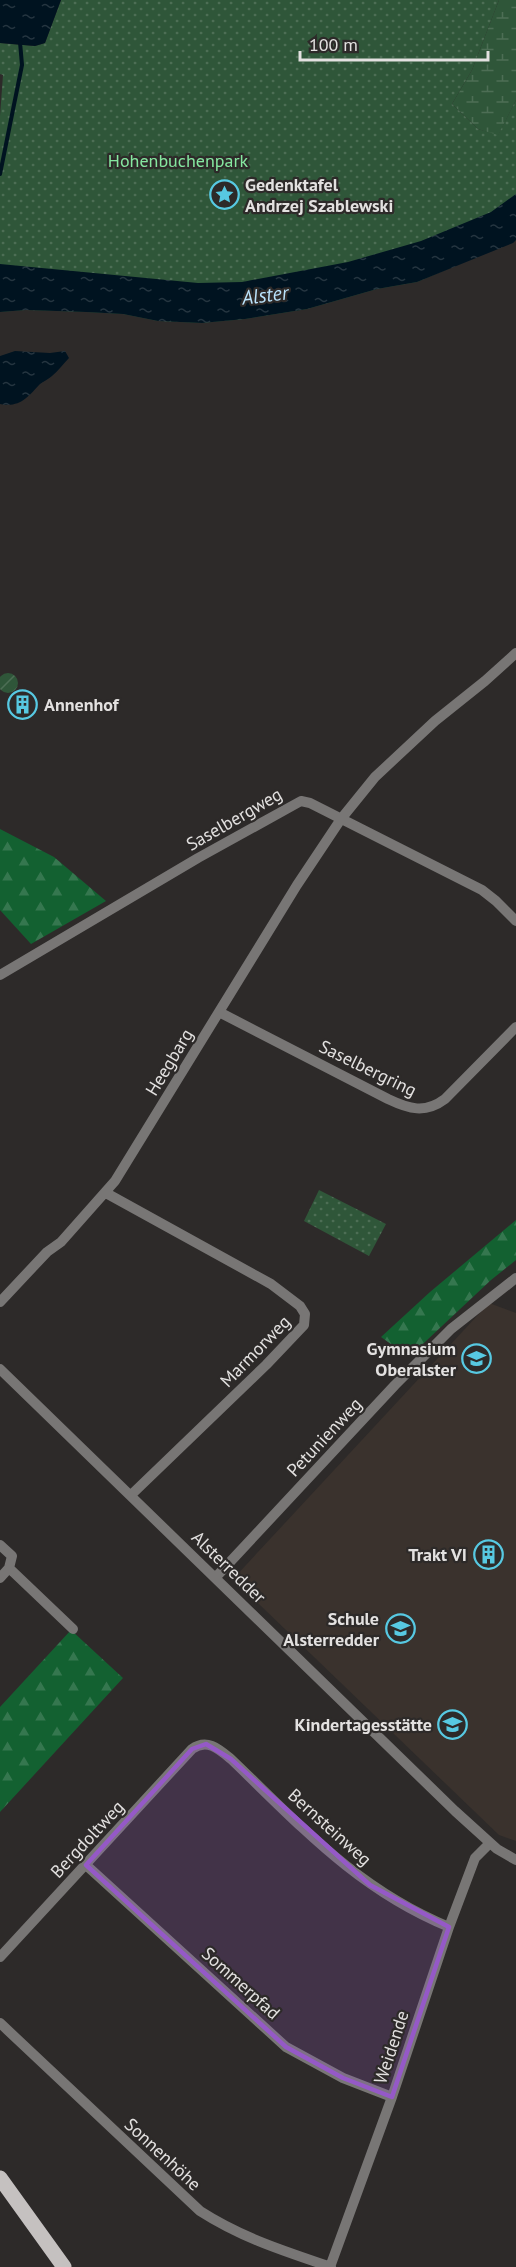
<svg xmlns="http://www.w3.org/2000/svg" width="516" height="2267" font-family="'PT Sans',sans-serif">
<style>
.built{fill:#3a322d}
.forest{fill:url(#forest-firs)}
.wetland{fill:url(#wetland-marsh)}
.park{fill:url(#park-dots)}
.garden{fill:url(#garden-furrows)}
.water{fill:url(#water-ripples)}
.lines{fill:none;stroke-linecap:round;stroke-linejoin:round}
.stream{stroke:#001320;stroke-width:4}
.street{stroke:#787675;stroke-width:10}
.primary{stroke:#c5c1c0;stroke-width:15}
.marked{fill:#9559c7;fill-opacity:0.2;stroke:#9559c7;stroke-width:4.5;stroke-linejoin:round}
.labels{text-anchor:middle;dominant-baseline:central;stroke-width:4.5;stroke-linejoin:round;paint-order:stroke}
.park-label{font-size:18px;fill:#86e7a0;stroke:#2d2a29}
.poi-label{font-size:18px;font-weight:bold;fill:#e3e1e0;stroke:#2d2a29;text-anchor:end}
.street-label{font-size:18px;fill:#e3e1e0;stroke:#2d2a29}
.water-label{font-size:20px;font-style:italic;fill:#bae3fc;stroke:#2d2a29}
</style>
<defs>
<pattern id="forest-firs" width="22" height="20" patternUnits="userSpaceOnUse" patternTransform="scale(1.5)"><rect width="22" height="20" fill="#136131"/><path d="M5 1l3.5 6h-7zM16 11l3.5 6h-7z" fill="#35774f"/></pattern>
<pattern id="wetland-marsh" width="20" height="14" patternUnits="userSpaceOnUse" patternTransform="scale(1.5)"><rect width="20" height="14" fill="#2f5639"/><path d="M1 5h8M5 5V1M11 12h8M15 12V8" fill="none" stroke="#4d6e55"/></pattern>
<pattern id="park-dots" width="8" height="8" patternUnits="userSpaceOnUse" patternTransform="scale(1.5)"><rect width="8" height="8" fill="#2f5639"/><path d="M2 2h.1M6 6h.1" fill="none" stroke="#4d6e55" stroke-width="1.8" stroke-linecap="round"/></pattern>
<pattern id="garden-furrows" width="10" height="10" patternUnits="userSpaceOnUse" patternTransform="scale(1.5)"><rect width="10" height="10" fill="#2f5639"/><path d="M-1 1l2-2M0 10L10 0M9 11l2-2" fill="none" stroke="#4d6e55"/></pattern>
<pattern id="water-ripples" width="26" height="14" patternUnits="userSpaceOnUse" patternTransform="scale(1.5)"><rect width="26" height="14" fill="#001320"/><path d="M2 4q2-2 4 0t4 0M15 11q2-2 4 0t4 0" fill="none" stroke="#253540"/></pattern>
</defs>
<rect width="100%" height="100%" fill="#2d2a29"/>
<!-- built -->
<path class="built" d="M489,1303L516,1313V1841L499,1835L233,1579Z"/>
<!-- forest -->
<path class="forest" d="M0,829L54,857L106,901L31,944L0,910Z
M516,1220V1260L491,1280L409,1357L381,1337L430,1292Z
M71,1630L123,1678L0,1812V1707Z"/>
<!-- wetland -->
<path class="wetland" d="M499,0H516V100L498,136L478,129L452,104L472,70Z"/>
<!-- park -->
<path class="park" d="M61,0H499L472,70L452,104L478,129L498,135L516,100V240L417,282L377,289L307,309L245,319L202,323L158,321L123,314L86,312L26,310L0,312V116L3,75L0,74V43L35,46L45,43Z
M319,1190L386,1224L369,1256L304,1221Z"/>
<!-- garden -->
<path class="garden" d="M-2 683a10 10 0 1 1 20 0a10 10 0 1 1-20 0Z"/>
<!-- water -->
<path class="water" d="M0,0H61L45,43L35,46L0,43Z
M516,194V240L513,243L417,282L377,289L307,309L245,319L202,323L158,321L123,314L86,312L26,310L0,312V264L198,283L242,282L348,262L421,241L491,212Z
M15,351L50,353L65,351L69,358C63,364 58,371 52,376C49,379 44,381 40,384C28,397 20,408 0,404V356Z"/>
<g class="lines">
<!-- stream -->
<path class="stream" d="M0,174L22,65L20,42"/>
<!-- street -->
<path class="street" d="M0,975L198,858L301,801L310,803L482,890L496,901L516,921
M219,1012L388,1099C409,1109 425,1114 445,1099L516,1027
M106,1193L271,1284L300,1306L305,1314L304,1325L266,1365L131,1495
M0,1302L47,1252L61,1242L115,1181L297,885L341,819L375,777L435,721L485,681L516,653
M0,1369L455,1811L497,1849L516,1860
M0,1545L12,1556L9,1568
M9,1568L73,1629
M216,1577L395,1385L451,1329L516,1278
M0,1578L9,1568
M86,1865L286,2047L343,2078L392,2097
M0,1957L192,1749C207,1738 219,1749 231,1759C301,1826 357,1889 449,1927
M0,2023L200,2211C242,2238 284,2251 331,2267
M330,2267L392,2097L449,1927L475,1858L490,1843"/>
<!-- primary -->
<path class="primary" d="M0,2178L64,2267"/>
</g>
<!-- marked area -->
<path class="marked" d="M206,1744L231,1759L370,1885L449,1927L392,2097L343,2078L286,2047L86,1865L192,1749Z"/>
<!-- icons -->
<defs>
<symbol id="sight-ring" viewBox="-11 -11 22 22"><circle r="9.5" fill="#2d2a29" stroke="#57c9e2" stroke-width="1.5"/><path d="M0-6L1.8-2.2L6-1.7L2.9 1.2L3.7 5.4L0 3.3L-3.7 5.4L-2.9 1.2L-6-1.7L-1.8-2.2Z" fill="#57c9e2"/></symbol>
<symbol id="building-ring" viewBox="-11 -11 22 22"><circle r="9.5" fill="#2d2a29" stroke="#57c9e2" stroke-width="1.5"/><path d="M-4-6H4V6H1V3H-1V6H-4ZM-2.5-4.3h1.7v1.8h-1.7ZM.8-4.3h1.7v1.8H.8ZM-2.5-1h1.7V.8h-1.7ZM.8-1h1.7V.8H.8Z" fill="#57c9e2"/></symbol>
<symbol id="school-ring" viewBox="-11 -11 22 22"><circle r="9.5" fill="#2d2a29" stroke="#57c9e2" stroke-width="1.5"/><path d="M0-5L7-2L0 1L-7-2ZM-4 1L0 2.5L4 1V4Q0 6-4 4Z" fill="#57c9e2"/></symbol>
</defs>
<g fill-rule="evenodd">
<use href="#sight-ring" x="208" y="178" width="33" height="33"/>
<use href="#building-ring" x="6" y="688" width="33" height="33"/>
<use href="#school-ring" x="460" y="1342" width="33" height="33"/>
<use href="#building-ring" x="472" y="1538" width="33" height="33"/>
<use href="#school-ring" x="384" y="1612" width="33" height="33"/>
<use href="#school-ring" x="436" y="1708" width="33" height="33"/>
</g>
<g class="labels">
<!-- park labels -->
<g class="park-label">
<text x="178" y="160">Hohenbuchenpark</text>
</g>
<!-- poi labels -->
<g class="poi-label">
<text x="245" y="184" text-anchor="start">Gedenktafel<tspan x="245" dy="21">Andrzej Szablewski</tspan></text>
<text x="44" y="704" text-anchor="start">Annenhof</text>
<text x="456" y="1348">Gymnasium<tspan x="456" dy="21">Oberalster</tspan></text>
<text x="467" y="1554">Trakt VI</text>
<text x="379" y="1618">Schule<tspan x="379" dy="21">Alsterredder</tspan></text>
<text x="432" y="1724">Kindertagesstätte</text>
</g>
<!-- street labels -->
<g class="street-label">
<text transform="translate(234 819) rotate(-30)">Saselbergweg</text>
<text transform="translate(169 1062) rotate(-59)">Heegbarg</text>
<text transform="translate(368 1068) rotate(26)">Saselbergring</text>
<text transform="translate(255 1351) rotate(-46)">Marmorweg</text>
<text transform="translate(324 1437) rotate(-47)">Petunienweg</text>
<text transform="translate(229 1567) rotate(44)">Alsterredder</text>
<text transform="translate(330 1827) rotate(42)">Bernsteinweg</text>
<text transform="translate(87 1839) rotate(-47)">Bergdoltweg</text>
<text transform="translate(241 1983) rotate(42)">Sommerpfad</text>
<text transform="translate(391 2047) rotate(-72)">Weidende</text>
<text transform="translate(163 2154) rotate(43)">Sonnenhöhe</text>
</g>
<!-- water labels -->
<g class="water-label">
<text transform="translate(265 295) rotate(-7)">Alster</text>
</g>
</g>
<!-- scale -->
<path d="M300 51v9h188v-9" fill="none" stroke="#e3e1e0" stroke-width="3"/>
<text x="309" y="51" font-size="18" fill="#e3e1e0" stroke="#2d2a29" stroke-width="4.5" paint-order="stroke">100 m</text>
</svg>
